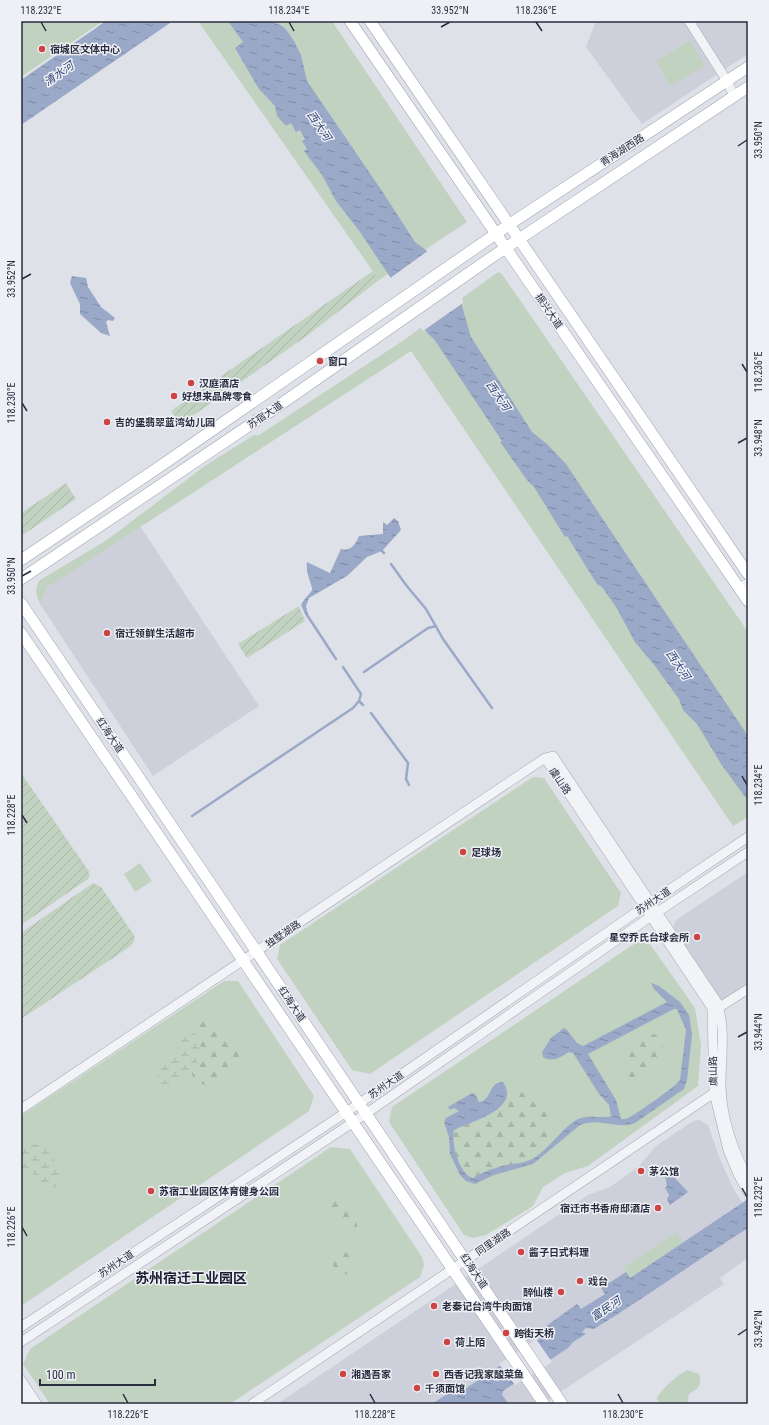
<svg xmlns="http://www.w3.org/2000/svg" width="769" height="1425" font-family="'Roboto Condensed','Noto Sans SC',sans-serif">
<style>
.built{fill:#cdd0da}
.green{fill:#c2d2c0}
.forest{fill:url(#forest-firs)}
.wetland{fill:url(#wetland-marsh)}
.garden{fill:url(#garden-furrows)}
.water{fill:url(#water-ripples);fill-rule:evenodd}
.pier{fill:#dfe1e8}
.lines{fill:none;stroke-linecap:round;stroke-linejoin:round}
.stream{stroke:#9aa9c8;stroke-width:2.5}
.minor-casing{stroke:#a4a7b2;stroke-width:10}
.major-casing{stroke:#9ea4b4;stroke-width:12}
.minor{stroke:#f2f3f7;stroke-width:9}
.major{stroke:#fff;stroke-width:11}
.ticks{fill:none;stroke:#282d3f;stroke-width:1.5}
.poi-dot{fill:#ce4444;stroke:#eff0f6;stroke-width:1.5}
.labels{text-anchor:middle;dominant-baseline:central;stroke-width:3;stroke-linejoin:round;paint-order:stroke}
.poi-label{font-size:10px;font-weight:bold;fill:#282d3f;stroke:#eff0f6;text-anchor:start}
.street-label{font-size:10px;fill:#282d3f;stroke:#eff0f6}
.water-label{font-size:11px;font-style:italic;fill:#324573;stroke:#eff0f6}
.district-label{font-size:14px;font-weight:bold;fill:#1a1e30;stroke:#eff0f6}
.neatline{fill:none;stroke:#282d3f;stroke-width:1.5}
.ticks-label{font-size:10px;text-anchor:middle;fill:#282d3f}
</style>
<defs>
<pattern id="forest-firs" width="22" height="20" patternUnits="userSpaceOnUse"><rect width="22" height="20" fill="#c2d2c0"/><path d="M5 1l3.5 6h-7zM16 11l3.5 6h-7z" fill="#a7b5a6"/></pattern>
<pattern id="wetland-marsh" width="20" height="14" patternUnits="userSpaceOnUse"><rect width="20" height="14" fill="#c2d2c0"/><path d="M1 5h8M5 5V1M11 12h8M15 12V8" fill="none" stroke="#a7b5a6"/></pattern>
<pattern id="garden-furrows" width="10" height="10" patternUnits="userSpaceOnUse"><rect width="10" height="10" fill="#c2d2c0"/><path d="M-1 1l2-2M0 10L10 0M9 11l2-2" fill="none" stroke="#a7b5a6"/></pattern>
<pattern id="water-ripples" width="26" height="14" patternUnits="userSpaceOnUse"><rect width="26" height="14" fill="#9aa9c8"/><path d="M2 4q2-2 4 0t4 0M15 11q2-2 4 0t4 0" fill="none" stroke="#7e8aa4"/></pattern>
</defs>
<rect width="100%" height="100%" fill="#dfe1e8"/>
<!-- built -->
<path class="built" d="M596,21H748V54L642,124L586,47Z
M140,526L259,706L153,776L40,604L48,587Z
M748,872V993L725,1008L673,927L676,920Z
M699,1120L708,1125L720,1159L733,1188L748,1211V1258L720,1278L724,1284L542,1404H277L588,1195L610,1187L638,1167L656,1146L693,1121Z"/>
<!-- green -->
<path class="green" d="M21,21H103L21,77Z
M198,21H332L467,222L379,280Z
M690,40L705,66L670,86L656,61Z
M498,272L502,274L748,632V817L733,826L411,351L48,587L40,604C36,595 34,589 40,580L107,540L206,465L254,435H259L404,340Z
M533,777L544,778L621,893L618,906L370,1074L352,1070L277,959L280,945Z
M140,863L152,881L135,892L124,874Z
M637,942L650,944L695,1008L701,1045L698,1086L588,1166L565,1173L543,1187L533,1206L486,1235L473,1238L464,1235L389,1122L392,1107Z
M224,981H238L314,1096L309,1111L21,1306V1116Z
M331,1147L350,1149L422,1257L424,1265L420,1277L230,1404H50L23,1364L30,1349Z
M676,1232L683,1242L630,1278L623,1268Z
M687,1370L699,1374C702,1386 699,1388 689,1394L687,1404H659L657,1398C662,1389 677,1375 687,1370Z"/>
<!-- forest -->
<path class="forest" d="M202,1016L211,1019L240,1051C239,1064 231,1064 223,1072C216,1079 211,1089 200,1083C195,1081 193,1078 192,1074L197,1038C193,1032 190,1026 193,1019Z
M652,1034L657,1035L663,1041C664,1060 646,1076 631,1085L628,1084C618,1073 631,1049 640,1040C643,1036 648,1035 652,1034Z
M522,1092C531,1099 548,1108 552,1119C557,1134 527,1161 514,1165C509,1167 502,1166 496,1168C488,1170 481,1174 473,1178C459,1173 451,1143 454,1130L502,1106L506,1101Z
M332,1194C347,1198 358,1211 357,1227L353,1232L337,1220L324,1205L325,1200Z
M333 1263a11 11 0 1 1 22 0a11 11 0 1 1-22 0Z"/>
<!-- wetland -->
<path class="wetland" d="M194,1033L199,1037C203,1051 199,1065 187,1074C184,1076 180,1078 176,1081C171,1085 171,1088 164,1089L158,1084L157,1073L171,1059L183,1038Z
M37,1143L47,1148L62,1173L63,1180L58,1187C43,1191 37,1179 29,1169L21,1170V1147Z"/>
<!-- garden -->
<path class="garden" d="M373,271L379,280L308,335L181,424L171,411Z
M66,483L76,499L21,536V513Z
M299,606L305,621L247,658L238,644Z
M21,773L88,870L90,875L88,879L21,925Z
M93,883L101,887L134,935L135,939L131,946L21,1019V933Z"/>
<!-- water -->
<path class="water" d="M106,21H173L21,125V80Z
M228,21H272L285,28L294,41L301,55L307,81L382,191L415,242L426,250L460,299L471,337L532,432L547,444L566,464L748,736V801L721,764L697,724L683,710L679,699L655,666L635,642L616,607L602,587L597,584L567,536L565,537L534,487L527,480L500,442L502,441L434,339L428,334L360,232L336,201L322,175L304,151L307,149L302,141L305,139L300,130L296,132L291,123L286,126L277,116L275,106L259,89L235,48L243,42Z
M72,276L86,278L88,287L101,307L115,318L113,321L108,320L106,322L110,336L101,333L80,314V304L70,283Z
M394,518L398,521L401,530L382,551L367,557L347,576L309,598L306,606L308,614L306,616L301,605C303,600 309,595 312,590C313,587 305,572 307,562L330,573L341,549C350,552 356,544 359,536L383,534V522L387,525Z
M651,983L659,986L680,1002L689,1015L692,1035L687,1080L684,1089L635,1123C617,1130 600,1117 580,1125L533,1164L494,1175L475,1184L466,1181L460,1175L450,1154L449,1137L444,1122L446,1118L459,1111L454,1108L450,1110L448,1107L472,1093L475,1094L479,1102C492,1101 488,1082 503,1082C522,1109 470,1122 454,1130C451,1143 459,1174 473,1178C480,1174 488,1170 496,1168C509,1163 522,1165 534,1158C549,1149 565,1125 578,1119C589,1114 605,1119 611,1116L609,1105L599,1094L573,1053L569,1052C561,1057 553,1063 543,1057L542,1052L551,1038L564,1028L566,1029L577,1043L583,1046L667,1002L654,989ZM674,1009H677L686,1030L680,1080C678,1085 637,1113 630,1117C627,1119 624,1119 621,1119L616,1100L588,1054Z
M670,1173L688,1192L670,1205L667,1199L669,1195L665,1188L667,1186L665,1176Z
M748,1199V1228C696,1261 646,1297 594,1329L586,1328L582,1332L586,1334L573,1342L568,1348L503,1391L502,1395L509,1404H432L453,1390L456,1395L540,1339L537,1335L543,1331L542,1329L577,1304L581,1309L605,1294L601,1288L626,1272L630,1278Z"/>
<!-- pier -->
<path class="pier" d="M429,250L462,297L463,303L423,331L389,279Z
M536,1339L552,1362L515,1385L499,1364Z"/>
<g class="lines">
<!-- stream -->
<path class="stream" d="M382,551L384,553
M391,564L406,585L426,609L443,639L492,708
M307,615L336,659
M364,672L428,628L436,626
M359,701L363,705
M371,713L408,763L406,779L409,785
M192,816L353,708L359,701L361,694L343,667"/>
<defs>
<path id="minor" d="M689,21L727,81L734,96
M739,588L748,583
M545,758L712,1008L714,1093L728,1150L738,1174L748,1192
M715,1010L748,989
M21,1109L545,758L553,756L717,1002C726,1029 721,1056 721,1084C721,1116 733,1151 748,1178
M21,1327L360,1103L651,902L748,837
M21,1342L367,1113L650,917L748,852
M21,1380L37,1404
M21,1393L29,1404
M252,1404L714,1093"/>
<path id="major" d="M350,21L748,601
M370,21L748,574
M21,560L162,465L510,224L748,67
M21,579L281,404L492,257L748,87
M21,603C201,870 383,1136 562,1404
M21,633L544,1404"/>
</defs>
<!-- minor casing -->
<use href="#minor" class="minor-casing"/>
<!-- major casing -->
<use href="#major" class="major-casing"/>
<!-- minor -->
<use href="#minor" class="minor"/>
<!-- major -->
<use href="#major" class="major"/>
</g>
<!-- ticks -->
<path class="ticks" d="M41,22L46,31M289,22L294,31M536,22L542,31M441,27L450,22M738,146L747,140M22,279L31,274M742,364L747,372M22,403L27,411M738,443L747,438M22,576L31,571M742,776L747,785M22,815L27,823M738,1037L747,1032M742,1188L747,1197M22,1227L27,1236M738,1335L747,1329M123,1394L128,1403M370,1394L375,1403M618,1394L623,1403"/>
<!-- markers -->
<g class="poi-dot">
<circle cx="42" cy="49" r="4"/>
<circle cx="320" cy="361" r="4"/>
<circle cx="191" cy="383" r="4"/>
<circle cx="174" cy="396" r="4"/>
<circle cx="107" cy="422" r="4"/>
<circle cx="107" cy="633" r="4"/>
<circle cx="463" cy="852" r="4"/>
<circle cx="697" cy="937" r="4"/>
<circle cx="641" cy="1171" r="4"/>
<circle cx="151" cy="1191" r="4"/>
<circle cx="658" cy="1208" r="4"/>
<circle cx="521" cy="1252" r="4"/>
<circle cx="580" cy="1281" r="4"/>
<circle cx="561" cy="1292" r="4"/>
<circle cx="434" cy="1306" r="4"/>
<circle cx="506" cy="1333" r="4"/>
<circle cx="447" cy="1342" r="4"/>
<circle cx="343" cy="1374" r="4"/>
<circle cx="436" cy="1374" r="4"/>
<circle cx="417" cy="1388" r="4"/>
</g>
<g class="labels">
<!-- poi labels -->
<g class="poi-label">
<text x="50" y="49">宿城区文体中心</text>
<text x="328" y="361">窗口</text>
<text x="199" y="383">汉庭酒店</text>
<text x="182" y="396">好想来品牌零食</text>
<text x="115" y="422">吉的堡翡翠蓝湾幼儿园</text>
<text x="115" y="633">宿迁领鲜生活超市</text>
<text x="471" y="852">足球场</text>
<text x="689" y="937" text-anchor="end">星空乔氏台球会所</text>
<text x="649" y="1171">茅公馆</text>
<text x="159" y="1191">苏宿工业园区体育健身公园</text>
<text x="650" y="1208" text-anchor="end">宿迁市书香府邸酒店</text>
<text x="529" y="1252">酱子日式料理</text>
<text x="588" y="1281">戏台</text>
<text x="553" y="1292" text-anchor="end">醉仙楼</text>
<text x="442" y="1306">老秦记台湾牛肉面馆</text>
<text x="514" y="1333">跨街天桥</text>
<text x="455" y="1342">荷上陌</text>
<text x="351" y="1374">湘遇吾家</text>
<text x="444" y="1374">西香记我家酸菜鱼</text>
<text x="425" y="1388">千须面馆</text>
</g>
<!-- street labels -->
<g class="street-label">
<text transform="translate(622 150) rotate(-33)">青海湖西路</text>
<text transform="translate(549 311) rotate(56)">振兴大道</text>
<text transform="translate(265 415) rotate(-34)">苏宿大道</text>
<text transform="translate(110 735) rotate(56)">红海大道</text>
<text transform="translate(560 781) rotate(56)">虞山路</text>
<text transform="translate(653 901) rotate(-34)">苏州大道</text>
<text transform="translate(283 934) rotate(-34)">独墅湖路</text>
<text transform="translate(292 1004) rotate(56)">红海大道</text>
<text transform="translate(713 1071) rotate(-91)">虞山路</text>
<text transform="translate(386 1085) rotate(-35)">苏州大道</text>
<text transform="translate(493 1242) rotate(-34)">同里湖路</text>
<text transform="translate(116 1264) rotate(-34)">苏州大道</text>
<text transform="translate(474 1271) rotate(56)">红海大道</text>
</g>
<!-- water labels -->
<g class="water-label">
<text transform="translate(59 74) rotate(-35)">清水河</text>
<text transform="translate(319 126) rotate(56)">西大河</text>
<text transform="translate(498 396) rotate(56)">西大河</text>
<text transform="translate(678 665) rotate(56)">西大河</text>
<text transform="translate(606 1309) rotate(-34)">富民河</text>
</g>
<!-- district labels -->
<g class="district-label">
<text x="191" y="1278">苏州宿迁工业园区</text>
</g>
</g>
<!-- border -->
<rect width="769" height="1425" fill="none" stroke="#eff0f6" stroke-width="44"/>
<!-- scale -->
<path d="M40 1379v6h115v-6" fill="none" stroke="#282d3f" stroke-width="2"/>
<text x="46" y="1379" font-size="12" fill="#282d3f" stroke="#eff0f6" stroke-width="3" paint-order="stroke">100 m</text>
<rect x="22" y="22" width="725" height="1381" class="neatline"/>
<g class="ticks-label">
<text x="41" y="14">118.232°E</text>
<text x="289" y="14">118.234°E</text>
<text x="450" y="14">33.952°N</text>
<text x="536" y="14">118.236°E</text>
<text transform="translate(758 140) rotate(-90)" y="4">33.950°N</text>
<text transform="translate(11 279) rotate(-90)" y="4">33.952°N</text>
<text transform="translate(758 372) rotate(-90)" y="4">118.236°E</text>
<text transform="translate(11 403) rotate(-90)" y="4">118.230°E</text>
<text transform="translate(758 438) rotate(-90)" y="4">33.948°N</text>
<text transform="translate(11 576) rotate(-90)" y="4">33.950°N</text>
<text transform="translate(758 785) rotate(-90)" y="4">118.234°E</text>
<text transform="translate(11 815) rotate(-90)" y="4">118.228°E</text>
<text transform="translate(758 1032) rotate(-90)" y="4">33.944°N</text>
<text transform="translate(758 1197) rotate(-90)" y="4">118.232°E</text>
<text transform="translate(11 1227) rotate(-90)" y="4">118.226°E</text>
<text transform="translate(758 1329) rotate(-90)" y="4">33.942°N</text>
<text x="128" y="1418">118.226°E</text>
<text x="375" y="1418">118.228°E</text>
<text x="623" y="1418">118.230°E</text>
</g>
</svg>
